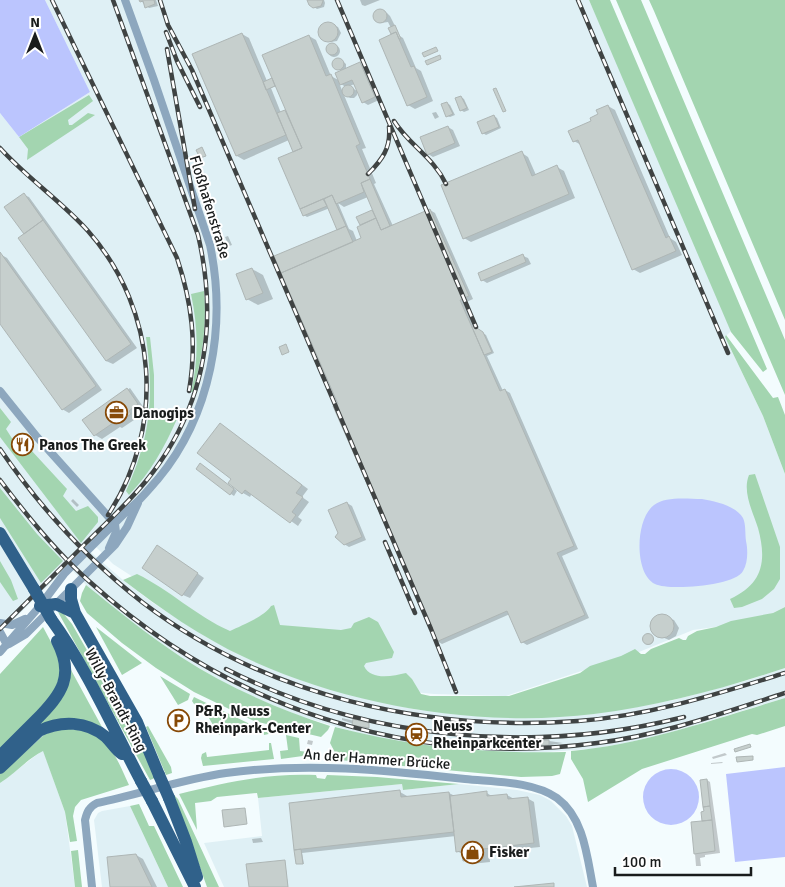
<svg xmlns="http://www.w3.org/2000/svg" width="785" height="887" font-family="Signika,sans-serif">
<style>
.built{fill:#dff0f5}
.green{fill:#a3d5b0}
.water{fill:#bbc5fe}
.shadow{fill:#0003;fill-rule:evenodd}
.building{fill:#c6cfcd;stroke:#aeb6b5}
.lines{fill:none;stroke-linecap:round;stroke-linejoin:round}
.minor{stroke:#8da7be;stroke-width:8}
.primary{stroke:#30618a;stroke-width:12}
.rail-casing{stroke:#3f4343;stroke-width:4.5}
.rail{stroke:#fff;stroke-width:2.5;stroke-dasharray:8;stroke-linecap:butt}
.primary-bridge{stroke:#30618a;stroke-width:12}
.labels{text-anchor:middle;dominant-baseline:central;stroke-width:4;stroke-linejoin:round;paint-order:stroke}
.street-label{font-size:15px;fill:#191c1c;stroke:#fff}
.poi-label{font-size:15px;font-weight:bold;fill:#191c1c;stroke:#fff;text-anchor:start}
</style>
<rect width="100%" height="100%" fill="#f3fcfe"/>
<!-- built -->
<path class="built" d="M45,0H589L624,78L731,331L725,337L763,416L785,474V607L773,613L737,624L693,630L639,652L506,696L434,694L371,688L303,671L190,614L113,564L92,543L86,548L123,580L153,603L208,638L244,657L306,682L343,693L413,709L479,716L523,717L592,714L674,700L745,681L785,668V698L675,731L627,743L591,749L531,753L468,750L409,744L364,735L297,715L258,699L223,682L182,658L137,626L86,585L68,566L0,633V113L19,137L90,92Z
M43,750L65,812L75,887H0V783Z
M402,784L403,790L459,784L517,790L540,795L551,801L566,816L572,826L587,887H224L204,843L262,836L258,798Z
M130,806L168,887H102L94,820L98,813L102,811Z"/>
<!-- green -->
<path class="green" d="M589,0H610L767,369L763,372L731,332Z
M616,0H641L785,340V395Z
M649,0H785V320L654,11Z
M89,95L93,101L68,120L69,125H72L88,113L95,115L27,160L28,149L19,137Z
M204,291C207,326 202,358 193,392H191C199,358 198,327 191,294Z
M726,335L773,398L778,397L785,415V474L763,416L725,337Z
M146,337H150L154,375V410L177,419C164,448 151,472 129,495L126,491C151,436 154,397 146,337Z
M0,408L11,422L6,429L22,454L31,450L67,489L63,496L76,511L88,506L98,517V522L81,543L0,437Z
M755,474L780,547V579L774,589L762,599L742,607L734,608L730,599C763,584 767,561 758,528C753,512 742,492 749,475Z
M0,488L37,534L63,561L41,583L0,518Z
M0,561L11,580L18,599L13,601L0,582Z
M137,574C170,590 196,616 230,631C242,625 264,617 271,606L274,605L280,625L341,630L351,628L354,623L369,617L378,622L394,652L392,658L366,663L364,666C371,681 393,676 406,673L412,679L421,694L430,696H509L580,673L590,666L621,656L635,649L641,654H645L651,649L679,638L683,640H686L688,636L697,631L716,627L731,621L773,613L785,607V668C722,689 660,706 594,714C481,728 347,706 244,657C201,637 161,609 123,580Z
M86,585C117,610 148,635 181,657C227,687 278,709 330,726L328,730L321,737L254,721L194,692L156,668L122,643L87,613L80,601L82,593Z
M58,612L63,613L72,624L124,715L127,714L140,740L155,778L150,780Z
M43,627L58,655L60,673L56,689L46,703L0,749V674Z
M96,627L142,663L122,675Z
M71,670L102,727L86,722L30,735Z
M160,676L190,694L188,700L178,705Z
M194,697L252,725L278,732L264,735L263,729L219,735L203,708L198,710L192,701Z
M785,698V726L757,735L752,734L642,769L588,802L583,779L571,759V751C644,744 715,719 785,698Z
M148,726L171,767L172,773L166,775L146,727Z
M335,727C411,747 488,754 566,752L560,774L552,776L521,777L339,760L330,743Z
M65,728C74,730 85,730 93,734C113,744 120,766 129,785L81,800L75,807L73,816L77,841L70,842L65,812L43,751C27,759 15,774 0,783V774L45,734Z
M286,735L299,738L300,751L308,752L310,755L281,759L280,751L288,750Z
M269,743H271L274,759L203,766L201,758L202,754L206,752L207,757L269,750Z
M316,775L317,778L325,779L327,775L377,777L459,784L403,790L402,784L258,798L257,793L217,797L211,801L195,803L197,830L179,794C227,782 266,773 316,775Z
M174,795L178,799L219,887H207Z
M139,804L149,826H154L183,887H168L130,806Z
M78,850L82,887H75L71,851Z"/>
<!-- water -->
<path class="water" d="M0,0H45L90,92L19,137L0,113Z
M702,499C715,501 736,506 743,518C746,524 745,534 746,541C748,550 748,563 743,571C735,586 669,591 655,584C634,574 635,519 654,505C666,496 687,499 702,499Z
M785,767V857L735,862L726,774Z
M643 797a28 28 0 1 1 56 0a28 28 0 1 1-56 0Z"/>
<!-- shadow -->
<path class="shadow" d="M140,0H156L158,6L149,8Z
M308,0H324L325,3L324,7L317,9L310,4Z
M360,0H380L365,6L362,5Z
M379,10L387,13L390,16L398,32L395,33L403,38L416,68L421,71L433,101L415,109L408,105L394,34L388,22L381,23L374,18V13Z
M328,23L338,27L341,33L337,41L331,42L321,37L320,31L323,25Z
M242,34L249,38L267,81L274,79L309,36L316,40L331,76L340,81L346,70H340L333,65V62L336,59H340L346,64V70L360,64L365,66L379,100L368,105L363,102L355,84L349,86L357,91V95L354,98H350L344,93L346,87L339,83L366,148L362,149L376,183L374,184L393,226L430,210L435,213L473,299L464,303L475,328L486,335L494,353L487,356L503,391L505,390L510,393L578,549L562,556L589,618L527,645L522,642L510,614L442,644L437,641L340,405V230L330,208L307,217L304,215V209L301,208L296,152L289,140L244,160L237,156L194,54ZM276,86L287,110L281,113L271,88ZM368,197L374,211L358,217L363,226V239L357,241L353,231L349,229L338,203L344,207Z
M328 51a6 6 0 1 1 12 0a6 6 0 1 1-12 0Z
M461,97L464,99L469,110L464,112L461,110Z
M447,103L450,105L455,115L450,117L447,116Z
M608,106L615,110L670,238L676,242L682,255L640,273L633,269L581,145L574,141Z
M436,112L439,117L435,119L432,113Z
M494,116L497,118L501,128L486,135L483,133Z
M448,127L453,130L460,146L433,157L428,154Z
M522,153L528,157L536,175L557,167L564,171L575,198L471,242L464,238Z
M24,195L29,197L50,226L137,348L113,364L106,361L25,235Z
M228,236L232,245L229,246L225,237Z
M0,254L7,258L102,390L69,413L62,409L0,322Z
M523,256L528,258L531,264L487,283L482,280Z
M252,269L263,275L273,299L258,305L247,299Z
M130,388L144,408L135,415L137,418L122,428L120,427L102,439L95,435L84,420Z
M227,429L308,489L302,497L309,502L298,517L302,520L298,526L252,493L250,497L243,493L233,479Z
M23,438L33,449L27,454L17,443Z
M203,466L237,491L234,496L231,494Z
M73,499L79,505L77,507L71,501Z
M347,503L352,506L366,540L349,547L344,544Z
M164,550L204,578L190,598L183,595Z
M660,615L674,620L679,628L676,636L669,640L655,634L651,627L653,619Z
M644.5 640a4.5 4.5 0 1 1 9 0a4.5 4.5 0 1 1-9 0Z
M342,718L368,724L369,729L342,720Z
M308,740L313,741L312,745L307,744Z
M549,741L563,743L551,745H524L522,742Z
M725,753L727,755L713,759L712,757Z
M722,762L723,763L711,764V763Z
M707,780L710,782L720,853L705,855V857L700,858L701,866H696L695,854L703,822Z
M400,792L407,796V798L449,793L455,796L487,793L493,797L507,795L514,799L527,798L534,802L540,847L489,852L490,862L471,864L464,860V855L457,851L456,836L302,853L304,864H297L296,851Z
M261,838L263,842L253,843L252,839Z
M136,855L143,859L157,887H112Z
M285,861L288,887H250Z"/>
<!-- building -->
<path class="building" d="M139,0H154L155,4L145,8L143,1L140,2Z
M307,0H323V1L321,6L313,8L309,5Z
M373 16a7 7 0 1 1 14 0a7 7 0 1 1-14 0Z
M318 32a10 10 0 1 1 20 0a10 10 0 1 1-20 0Z
M395,25L401,39H399L396,32L391,34L388,28Z
M396,32L411,67L414,66L427,97L407,106L379,40Z
M242,33L286,135L236,156L192,54Z
M309,35L326,76L331,74L360,144L356,146L370,179L361,183L364,192L336,204L332,195L300,209L278,158L302,148L262,55Z
M326 49a6 6 0 1 1 12 0a6 6 0 1 1-12 0Z
M436,47L438,51L424,57L422,53Z
M440,55L441,59L427,65L425,61Z
M332 64a6 6 0 1 1 12 0a6 6 0 1 1-12 0Z
M360,62L375,97L362,103L352,80L340,85L335,73Z
M272,78L275,86L266,90L263,82Z
M342 91a6 6 0 1 1 12 0a6 6 0 1 1-12 0Z
M496,88L506,111L503,112L493,89Z
M461,96L467,108L460,111L455,98Z
M447,102L453,114L446,117L441,104Z
M608,105L666,238L669,236L676,251L632,270L578,140L573,142L568,131L591,121L590,118L598,114L596,110Z
M285,110L302,148L293,152L277,113Z
M494,115L499,127L482,134L477,122Z
M448,126L455,143L427,155L420,137Z
M202,147L206,156L200,158L196,150Z
M522,151L532,176L557,165L569,194L463,239L441,185Z
M370,179L390,226L381,230L361,183Z
M24,193L43,220L24,234L4,207Z
M332,195L346,226L337,230L324,199Z
M323,199L327,206L303,216L300,209Z
M430,209L469,296L460,300L500,391L505,389L574,546L557,553L585,615L521,643L507,611L436,642L333,406L338,404L281,273L361,238L357,227L376,218L381,230Z
M372,210L376,218L360,225L356,217Z
M43,220L131,344L106,361L18,238Z
M346,226L353,242L281,273L274,256Z
M0,252L96,386L62,410L0,324Z
M523,254L526,262L481,281L478,273Z
M252,268L263,293L246,300L236,274Z
M474,326L483,332L492,352L484,355L472,327Z
M286,344L289,352L282,355L279,347Z
M127,388L138,404L129,411L131,414L115,425L113,423L94,436L82,420Z
M220,423L302,485L296,493L303,497L292,512L296,515L290,523L245,490L242,494L228,483L231,479L197,453Z
M23,437L31,447L23,453L15,443Z
M200,463L234,489L230,495L196,469Z
M347,502L362,537L344,545L335,537L338,533L328,510Z
M157,545L198,573L182,596L142,568Z
M650 626a12 12 0 1 1 24 0a12 12 0 1 1-24 0Z
M642.5 639a5.5 5.5 0 1 1 11 0a5.5 5.5 0 1 1-11 0Z
M353,719L369,723V728L352,725Z
M533,740H549V745L532,746L520,744L521,741Z
M750,744L751,747L735,752L734,749Z
M753,756V760L737,762L736,757Z
M707,779L710,806L703,807L700,780Z
M400,790L401,797L449,792L454,832L294,850L289,803Z
M487,791V796L507,794L508,799L528,797L534,843L483,849L484,858L463,861L462,851L456,852L450,796Z
M710,806L712,820L702,821L701,812L704,811L703,807Z
M245,808L247,824L224,827L222,810Z
M712,820L715,851L694,854L691,822Z
M301,849L303,864H296L294,850Z
M136,854L152,887H110L107,857Z
M285,860L288,887H249L246,864Z
M554,883V887H514Z"/>
<g class="lines">
<!-- minor -->
<path class="minor" d="M0,391L37,437L115,524
M109,548L116,532L115,524
M0,623L12,625L25,619
M0,632L7,645
M9,644L26,634L115,545L127,527L138,503
M0,652L40,606L64,574L129,509C140,501 148,490 158,479C211,415 227,326 210,245L154,80L125,0
M92,887L85,820C87,812 89,807 97,803C140,794 183,779 226,773C308,762 383,770 465,779C493,782 533,781 557,798C584,818 587,856 593,887"/>
<!-- primary -->
<path class="primary" d="M0,533L34,589
M71,589V599L75,613L137,722L159,775
M40,606L56,604L75,613
M51,619C86,667 113,728 141,781
M0,756C12,744 24,732 36,720C62,694 75,676 57,641
M0,768L39,731C61,720 87,721 106,737C112,743 116,750 122,754
M169,798L186,842L197,877
M152,801L195,887"/>
<defs>
<path id="rail" d="M52,0L177,258C192,303 197,344 189,391
M160,0L168,25L192,70L431,629L456,692
M337,0L476,327
M578,0L728,353
M166,32L177,61L200,107
M167,49L195,209
M394,121C409,145 434,158 446,184
M0,148C27,178 61,201 88,231C158,310 166,427 108,515
M368,174C382,160 391,148 389,127
M0,449C39,506 87,559 142,602C265,696 425,732 578,721C649,716 717,694 785,673
M0,480C27,516 56,552 90,582C229,708 411,768 597,743C662,735 723,713 785,693
M385,542L415,613
M0,629C29,600 57,572 86,543C106,523 128,503 146,481C205,408 219,325 198,235L113,0
M226,669C365,740 534,755 684,717"/>
</defs>
<!-- rail casing -->
<use href="#rail" class="rail-casing"/>
<!-- rail -->
<use href="#rail" class="rail"/>
<!-- primary-bridge -->
<path class="primary-bridge" d="M34,589L51,619
M159,775L169,798
M141,781L152,801"/>
</g>
<!-- icons -->
<defs>
<symbol id="office-ring" viewBox="-11 -11 22 22"><circle r="9.5" fill="#fff" stroke="#864907" stroke-width="1.5"/><path d="M-6-3h4V-5.5h4V-3h4V5H-6ZM-1-4.5V-3h2v-1.5ZM-6 0V1H6V0Z" fill="#864907"/></symbol>
<symbol id="restaurant-ring" viewBox="-11 -11 22 22"><circle r="9.5" fill="#fff" stroke="#864907" stroke-width="1.5"/><path d="M-5-6h1v4h1v-4h1v4h1v-4h1v5L-1.5 .5V6h-2V.5L-5-1ZM5-6V6H3V1.5H1.5Q1.5-4 5-6Z" fill="#864907"/></symbol>
<symbol id="parking-ring" viewBox="-11 -11 22 22"><circle r="9.5" fill="#fff" stroke="#864907" stroke-width="1.5"/><path d="M-3.5-5.5H1a3.5 3.5 0 0 1 0 7H-1V5.5H-3.5ZM-1-3.4V-.6H.8a1.4 1.4 0 0 0 0-2.8Z" fill="#864907"/></symbol>
<symbol id="station-ring" viewBox="-11 -11 22 22"><circle r="9.5" fill="#fff" stroke="#864907" stroke-width="1.5"/><path d="M-3-6H3Q5-6 5-4V2Q5 4 3 4L4.5 6H3L1.5 4h-3L-3 6H-4.5L-3 4Q-5 4-5 2V-4Q-5-6-3-6ZM-3.5-4v3h7v-3ZM-3.5 1v1.5H-2V1ZM2 1v1.5H3.5V1Z" fill="#864907"/></symbol>
<symbol id="shop-ring" viewBox="-11 -11 22 22"><circle r="9.5" fill="#fff" stroke="#864907" stroke-width="1.5"/><path d="M-5-2.5h2.3a2.7 3.5 0 0 1 5.4 0H5L5.5 6h-11ZM-1.5-2.5h3a1.5 2.3 0 0 0-3 0Z" fill="#864907"/></symbol>
</defs>
<g fill-rule="evenodd">
<use href="#office-ring" x="104" y="400" width="25" height="25"/>
<use href="#restaurant-ring" x="10" y="432" width="25" height="25"/>
<use href="#parking-ring" x="166" y="708" width="25" height="25"/>
<use href="#station-ring" x="404" y="722" width="25" height="25"/>
<use href="#shop-ring" x="460" y="840" width="25" height="25"/>
</g>
<g class="labels">
<!-- street labels -->
<g class="street-label">
<text transform="translate(210 207) rotate(73)">Floßhafenstraße</text>
<text transform="translate(116 700) rotate(62)">Willy-Brandt-Ring</text>
<text transform="translate(377 759) rotate(4)">An der Hammer Brücke</text>
</g>
<!-- poi labels -->
<g class="poi-label">
<text x="133" y="413">Danogips</text>
<text x="39" y="445">Panos The Greek</text>
<text x="195" y="711">P&amp;R, Neuss<tspan x="195" dy="17">Rheinpark-Center</tspan></text>
<text x="433" y="726">Neuss<tspan x="433" dy="17">Rheinparkcenter</tspan></text>
<text x="489" y="852">Fisker</text>
</g>
</g>
<!-- north arrow -->
<g transform="translate(35 35)" stroke="#ffffff" stroke-width="4" paint-order="stroke">
<path d="M0-4L9 19L0 12L-9 19Z" fill="#191c1c"/>
<text y="-8" font-size="14" font-weight="bold" text-anchor="middle" fill="#191c1c">N</text>
</g>
<!-- scale -->
<path d="M615 867v8h136v-8" fill="none" stroke="#191c1c" stroke-width="2.5"/>
<text x="622" y="867" font-size="15" fill="#191c1c" stroke="#ffffff" stroke-width="4" paint-order="stroke">100 m</text>
</svg>
